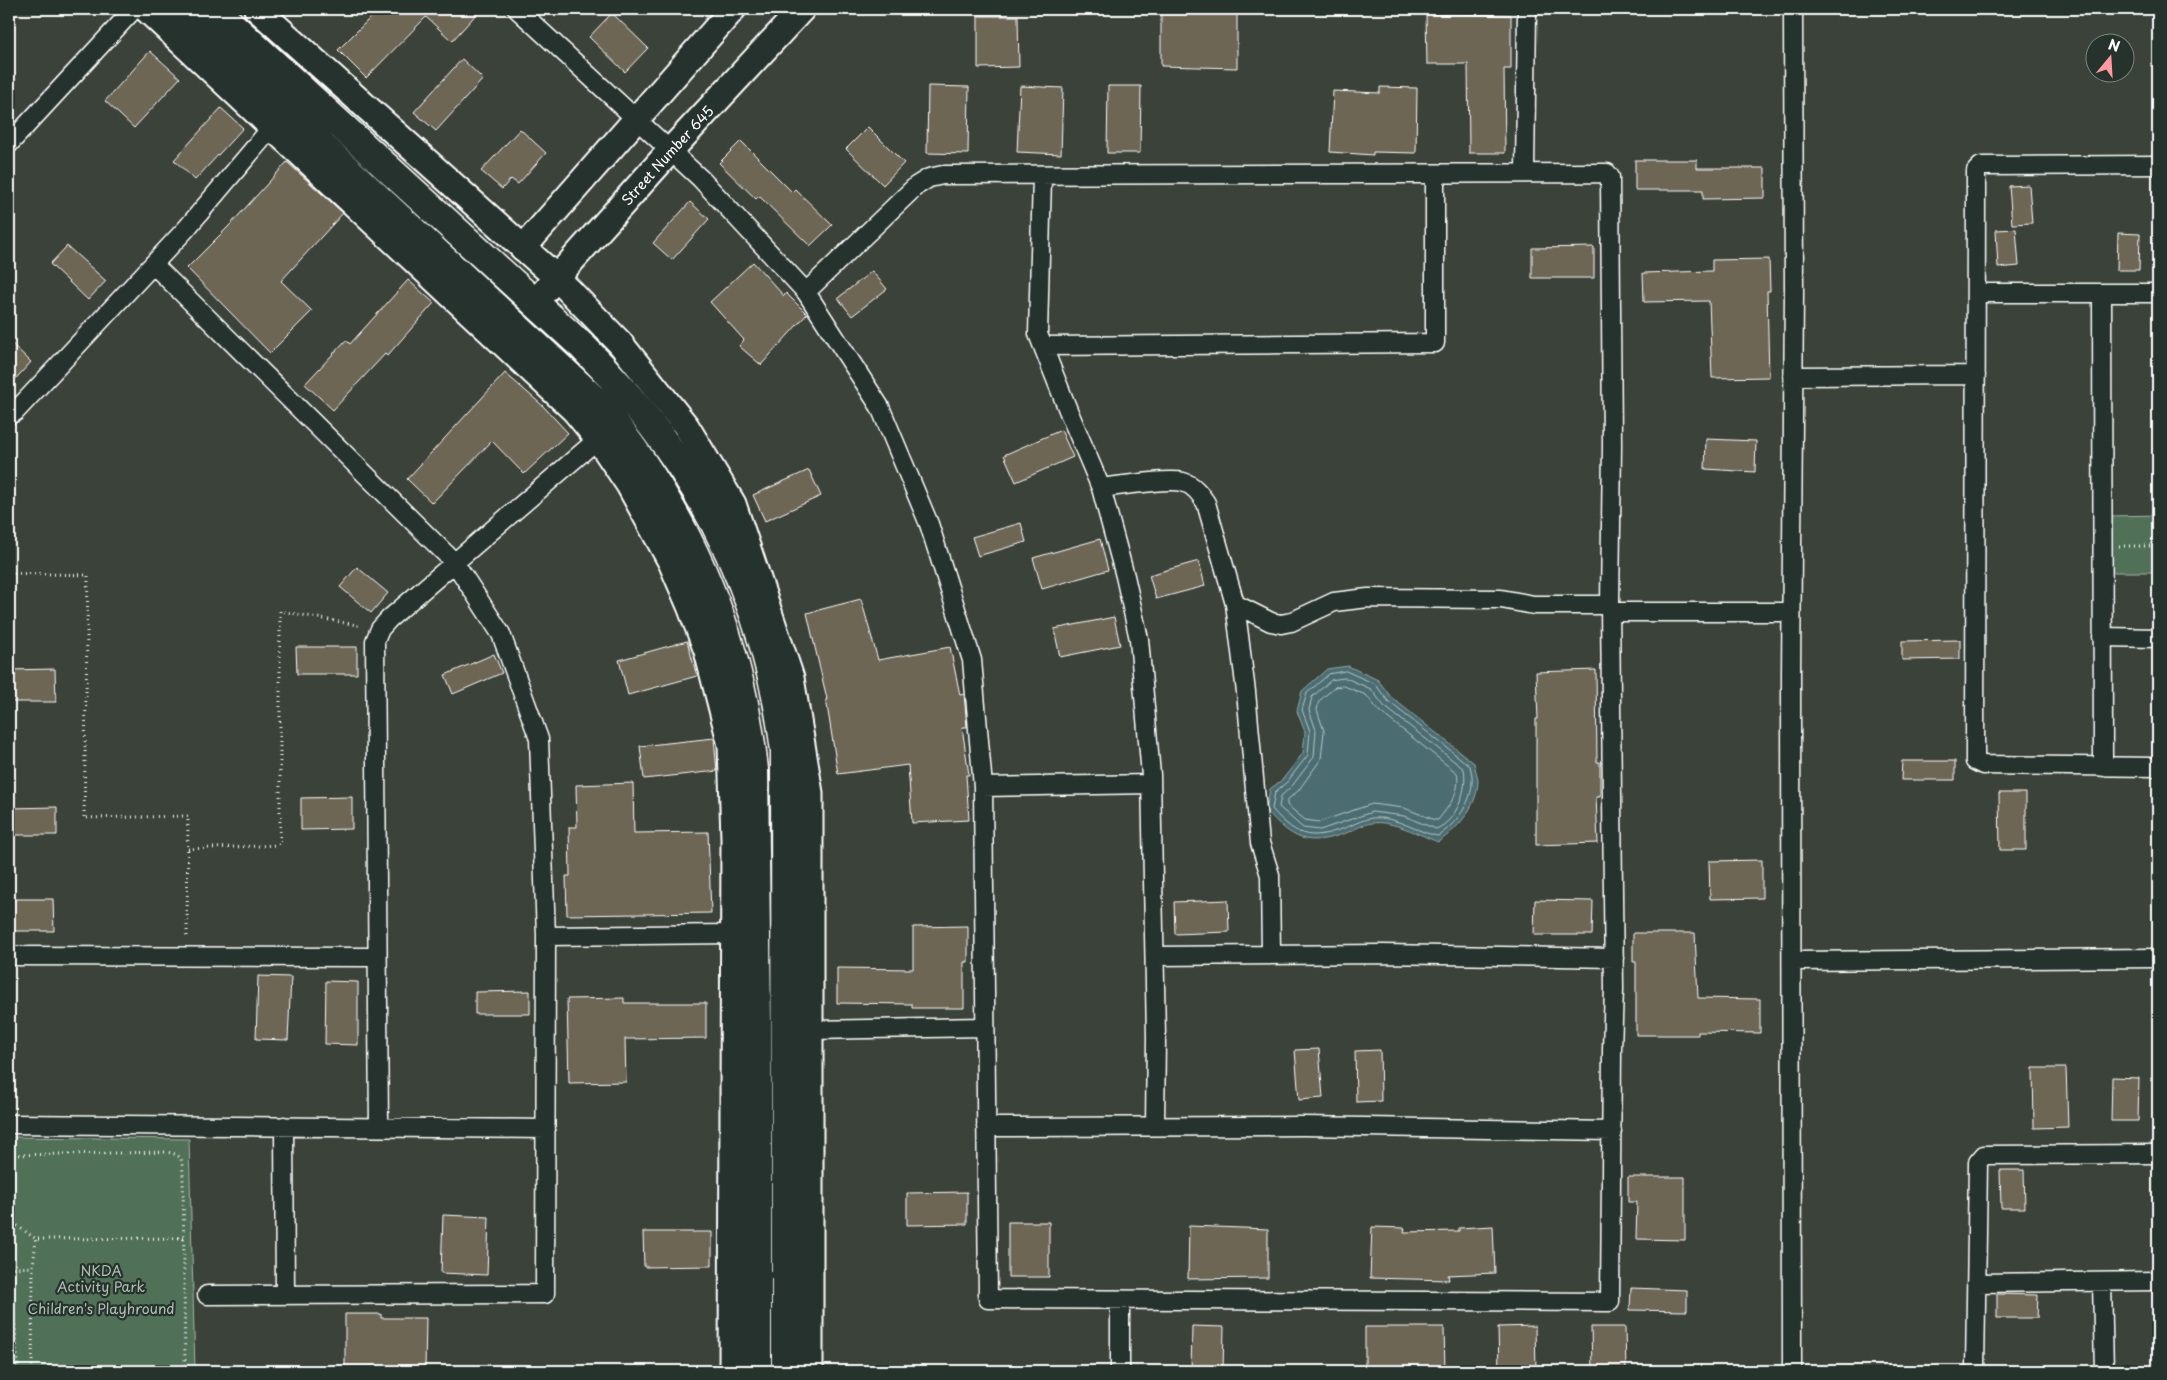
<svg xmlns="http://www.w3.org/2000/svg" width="2167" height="1380" font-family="'Playpen Sans',sans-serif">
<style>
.green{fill:#516f58;stroke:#a8b7ac}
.water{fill:#4b6d72;stroke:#93a7aa}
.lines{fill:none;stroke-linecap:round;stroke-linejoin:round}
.shore{stroke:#b7c5c7;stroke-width:1}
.building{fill:#6d6655;stroke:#fff}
.street-casing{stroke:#fff;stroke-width:21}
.secondary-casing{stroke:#fff;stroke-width:29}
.primary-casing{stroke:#fff;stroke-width:31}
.path{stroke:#fff;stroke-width:3;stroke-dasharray:1 4;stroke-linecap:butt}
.street{stroke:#26332d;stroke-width:18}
.secondary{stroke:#26332d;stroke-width:25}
.primary{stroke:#26332d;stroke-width:28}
.labels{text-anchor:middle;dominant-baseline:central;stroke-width:4.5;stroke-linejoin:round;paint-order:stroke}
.street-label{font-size:14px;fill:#fff;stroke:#26332d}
.park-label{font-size:14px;fill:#b1beb4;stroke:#26332d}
</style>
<rect width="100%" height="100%" fill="#3b4239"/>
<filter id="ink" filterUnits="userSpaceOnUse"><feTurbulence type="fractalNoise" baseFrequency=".02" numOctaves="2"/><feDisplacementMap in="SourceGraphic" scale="10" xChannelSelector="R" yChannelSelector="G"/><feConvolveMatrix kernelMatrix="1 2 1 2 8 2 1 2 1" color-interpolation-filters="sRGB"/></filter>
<g filter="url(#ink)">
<!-- green -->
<path class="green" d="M2158,515V572H2111L2112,516Z
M9,1137L189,1139L195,1371H9Z"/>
<!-- water -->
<path class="water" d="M1348,666L1378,680L1391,697L1474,763C1475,769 1478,776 1478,782C1477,807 1457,830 1438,842C1420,835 1392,820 1372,823C1363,824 1354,830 1346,833C1307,847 1293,840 1266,810L1270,789L1283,779L1303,753L1305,732L1297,711L1302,691L1327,669Z"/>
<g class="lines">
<!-- shore -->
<path class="shore" d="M1346,671L1375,684L1388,701L1470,766C1471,771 1473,777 1472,782C1472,803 1455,825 1438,836C1416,832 1396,816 1372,818C1365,819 1356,823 1350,826C1313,840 1299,840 1272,809L1275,792L1287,782L1308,755L1310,731L1302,710L1307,693L1329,674Z
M1346,678L1371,689L1384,706L1464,769C1468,789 1457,821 1436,829L1404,816L1372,812L1320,830L1303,828L1279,807L1281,796L1292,786L1314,757L1316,730L1309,710L1312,697L1331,680Z
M1344,686L1366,695L1379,711L1457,773C1461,792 1449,806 1438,820H1435L1404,808L1372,804L1319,822L1305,820L1287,805V800L1298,791L1321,759L1324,731L1317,710L1319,701L1335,687Z"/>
</g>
<!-- building -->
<path class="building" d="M379,9H481L452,41L426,17L366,78L338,50Z
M1161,12H1237V68L1161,66Z
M612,13L648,48L625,72L589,37Z
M1426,14L1511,15V69H1504L1505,153H1469L1468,64H1427Z
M978,16H1018L1019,67L978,68Z
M150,51L180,78L134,128L105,101Z
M462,59L483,79L436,131L414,112Z
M928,86L969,87L968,154L927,153Z
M1020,86L1063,88L1061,154L1017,152Z
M1108,86H1141L1140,153H1107Z
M1380,87L1417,88L1416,153L1373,152V155L1330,152L1333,91L1380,93Z
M221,108L243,128L195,180L174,160Z
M868,127L904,163L883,185L846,149Z
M520,129L546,153L518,184L511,179L502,189L481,171Z
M741,141L792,192L795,189L832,225L810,246L759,196L756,199L719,163Z
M1635,160H1697V168H1765V198L1703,199V190H1635Z
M287,162L343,213L281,281L312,311L270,353L187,268L229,226Z
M2029,185L2032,223L2012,224L2009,186Z
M690,202L709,219L672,260L653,243Z
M2016,229L2019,266L1998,268L1996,230Z
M2118,233L2140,234L2139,270H2117Z
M67,246L106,281L88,300L50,264Z
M1594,247V278H1532V248Z
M1769,259L1770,291H1767L1769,377L1712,378L1709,301L1644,302L1643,273L1712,271V260Z
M753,262L784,296L786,293L807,314L761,365L739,346L744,340L710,302Z
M872,271L887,289L852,316L838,298Z
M408,280L434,303L387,356L385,354L333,410L305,384L346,340L350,344Z
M9,341L31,362L9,386Z
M505,373L543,406L568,433L524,474L492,441L432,503L407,479Z
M1061,430L1073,457L1016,482L1004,455Z
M1706,439L1756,441L1755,472L1705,469Z
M809,470L821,496L765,521L753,495Z
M1021,523L1026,542L978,556L972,537Z
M1100,539L1108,570L1042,589L1033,558Z
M1199,561L1205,586L1156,599L1149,575Z
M357,567L388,593L371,613L340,587Z
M861,599L878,660L950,647L960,695L964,694L967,727H962L969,775H966L969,820L912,823L908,765L838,774L826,699H827L807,613Z
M1114,617L1120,645L1060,657L1054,629Z
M1960,640V659L1902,660V641Z
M687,641L697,676L628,695L619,660Z
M296,647H357V674H297Z
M494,654L502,673L453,694L445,675Z
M55,669L56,702H9V670Z
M1596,670L1597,762H1600V797H1596L1598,843L1536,845V719H1538L1536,672Z
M714,738L717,771L644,779L640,746Z
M1902,761H1955V780H1901Z
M633,783L634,833L708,832L711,913L567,915L566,876H570L569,827H577L576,785Z
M1999,793H2026V850H2000Z
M352,797V829L301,830V798Z
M57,807V835H9V808Z
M1762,860V898L1710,899L1709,861Z
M9,899H53L54,931H9Z
M1228,900L1229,932L1175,934L1174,902Z
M1535,900L1593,901L1592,935H1534Z
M968,926V962H964V1008H912V1004L837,1003V968L913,969V927Z
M1633,933H1695L1698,998L1760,999V1033L1698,1032V1035H1636V962H1633Z
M258,976L291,977L288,1040L256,1039Z
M326,981L358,982V1045L325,1044Z
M530,991V1014H475V992Z
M624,998V1003H706V1038L625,1039L626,1082L569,1083L567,999Z
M1319,1049L1323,1098L1299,1100L1295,1050Z
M1380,1050L1381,1101L1356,1102L1355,1051Z
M2033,1068H2066L2068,1127L2034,1128Z
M2112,1077L2139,1078L2138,1121H2111Z
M2000,1170H2024L2025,1208H2001Z
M1628,1177H1685V1240L1636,1239L1637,1202H1628Z
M967,1192V1224L907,1225V1193Z
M443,1215L489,1217L487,1275L441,1273Z
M1008,1222H1049V1277H1008Z
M1189,1226L1268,1229V1278L1188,1279Z
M1493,1226L1495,1273L1448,1275L1449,1280L1370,1278L1372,1227L1405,1228L1404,1232L1459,1231V1228Z
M643,1232H712V1266L644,1267Z
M1631,1288L1687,1290V1311L1630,1310Z
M1997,1294L2038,1295L2037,1318H1997Z
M345,1314H381V1318H426L425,1371H345Z
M1192,1326L1224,1327L1223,1371H1191Z
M1535,1326L1536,1371H1499L1498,1327Z
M1365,1327H1444L1445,1371H1365Z
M1591,1327H1625L1626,1371H1592Z"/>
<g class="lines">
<defs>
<path id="street" d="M517,9L701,179L806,292L880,407L929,524L972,660L983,787L988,1299L1610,1302L1612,1050L1614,989L1610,605L1612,445L1610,177L1607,173L943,175L929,178L916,186L806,292
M9,144L134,9
M2158,165L1981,166L1976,171L1975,761L1983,765L2158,767
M1525,173L1527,9
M1042,176L1038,334L1068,410L1101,488L1125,576L1139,639L1151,775L1156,1037L1155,1126
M153,264L455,563L501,634L539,739L546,936L545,1294L207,1295
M1976,293H2158
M2102,293L2103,767
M1043,346L1435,343V174
M1793,376L1976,375
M9,415L15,412L186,229L272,127
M1101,488C1118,486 1169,478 1183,482C1194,485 1200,494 1206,503L1235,604L1271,622L1281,624L1291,622L1334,602L1368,598L1501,599L1534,605H1610
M1235,604L1246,692L1260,843L1270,875L1271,955
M1611,612H1791
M2102,637L2158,638
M983,787L1151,784
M546,936L733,934
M9,956L377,957
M1155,956L1382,954L1614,958
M1792,961L2158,958
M810,1030L985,1027
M9,1124L546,1129
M284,1126L285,1295
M379,1127L375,641L380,629L389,619L598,439
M986,1127L1304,1126L1612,1131
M2102,1282L2104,1371
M1976,1283L2158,1281
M1120,1301V1371
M1792,1371L1791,673L1794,292L1793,9
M1975,1371L1978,1162L1984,1155L2158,1154"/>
<g id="secondary">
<path d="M146,9L575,411L598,439L629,485L671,562L690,606L707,651L731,745L734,838L732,1371"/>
<path d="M257,9L558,279L620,343L686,426L733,504L791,678L810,793V1371"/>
<path d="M523,248L733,9"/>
<path id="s1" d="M534,303L670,151L802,9"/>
</g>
<path id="primary" d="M175,9L600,405C687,512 740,631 754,770L757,1024V1371
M214,9L583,347C696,460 766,592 785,751L786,1371"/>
</defs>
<!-- street casing -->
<use href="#street" class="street-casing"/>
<!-- secondary casing -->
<use href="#secondary" class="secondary-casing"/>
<!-- primary casing -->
<use href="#primary" class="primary-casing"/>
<!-- path -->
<path class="path" d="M2119,546H2158
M9,573L88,575L84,818L188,816L187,939
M188,849L280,845V611L362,626
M9,1155L167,1152L175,1154L181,1158L183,1171L185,1371
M9,1220L36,1239L184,1238
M9,1272L12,1273L11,1279L18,1365L9,1366
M10,1272L14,1268L33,1267
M32,1371L33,1267L36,1239"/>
<!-- street -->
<use href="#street" class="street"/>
<!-- secondary -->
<use href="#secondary" class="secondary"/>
<!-- primary -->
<use href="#primary" class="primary"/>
</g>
</g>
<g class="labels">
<!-- street labels -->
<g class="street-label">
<text stroke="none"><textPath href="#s1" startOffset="199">Street Number 645</textPath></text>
</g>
<!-- park labels -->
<g class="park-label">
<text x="101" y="1270">NKDA<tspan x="101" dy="16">Activity Park</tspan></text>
<text x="101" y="1308">Children's Playhround</text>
</g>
</g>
<!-- margin -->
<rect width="2167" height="1380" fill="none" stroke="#26332d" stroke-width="30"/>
<rect x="15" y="15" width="2137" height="1350" fill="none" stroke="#fff" stroke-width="2" filter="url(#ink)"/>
<!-- north arrow -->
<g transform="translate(2110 58) rotate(18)"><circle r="24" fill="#26332d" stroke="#7d8581"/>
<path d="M0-4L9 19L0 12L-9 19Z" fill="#ff9aa2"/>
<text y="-8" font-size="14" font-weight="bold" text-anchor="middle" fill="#ffffff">N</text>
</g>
</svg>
